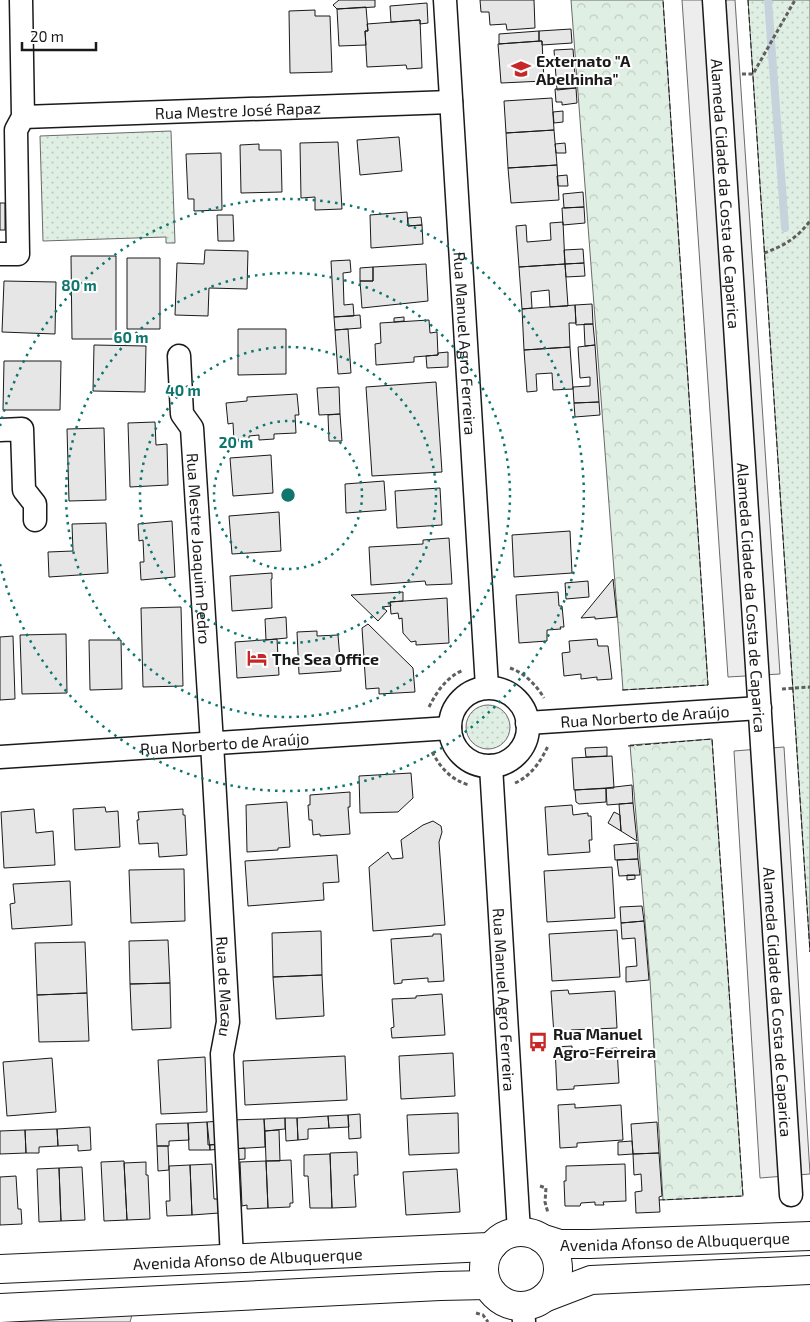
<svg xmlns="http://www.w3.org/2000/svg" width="810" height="1322" font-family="'Exo 2',sans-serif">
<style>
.green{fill:url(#green-dots);stroke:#6a6a6a}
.forest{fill:url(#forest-crowns);stroke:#6a6a6a}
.parking{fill:#ededed;stroke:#6a6a6a}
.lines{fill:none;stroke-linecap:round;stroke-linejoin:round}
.stream{stroke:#c6d2dc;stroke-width:8}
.building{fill:#e6e6e6;stroke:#1a1a1a}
.street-casing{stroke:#1a1a1a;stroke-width:25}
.primary-casing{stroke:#1a1a1a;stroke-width:30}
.path{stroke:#5f5f5f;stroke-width:3;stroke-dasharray:4 2.5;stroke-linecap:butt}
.street{stroke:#fff;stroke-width:22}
.primary{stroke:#fff;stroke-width:28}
.fence{stroke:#1a1a1a;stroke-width:1;stroke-dasharray:6 2.5;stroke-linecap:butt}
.ring{fill:none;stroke:#0f766e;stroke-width:2.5;stroke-dasharray:2.5 5}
.labels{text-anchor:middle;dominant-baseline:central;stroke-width:4;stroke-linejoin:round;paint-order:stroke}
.poi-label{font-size:16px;font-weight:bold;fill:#1a1a1a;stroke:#fff;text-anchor:start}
.street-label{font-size:16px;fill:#1a1a1a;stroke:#fff}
.centre{fill:#0f766e;stroke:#fff;stroke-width:2.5}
.ring-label{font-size:15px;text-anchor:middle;font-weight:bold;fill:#0f766e;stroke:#fff;stroke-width:4;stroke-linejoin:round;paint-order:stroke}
</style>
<defs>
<pattern id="green-dots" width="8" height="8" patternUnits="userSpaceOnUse" patternTransform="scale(1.25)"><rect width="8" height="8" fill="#e0efe3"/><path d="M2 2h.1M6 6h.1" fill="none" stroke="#c0ccc2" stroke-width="1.8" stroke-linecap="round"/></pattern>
<pattern id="forest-crowns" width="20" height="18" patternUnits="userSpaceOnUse" patternTransform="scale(1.25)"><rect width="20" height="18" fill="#e0efe3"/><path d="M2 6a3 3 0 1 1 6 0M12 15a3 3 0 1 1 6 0" fill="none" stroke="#c0ccc2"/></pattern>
</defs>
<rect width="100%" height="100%" fill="#fff"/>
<!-- green -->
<path class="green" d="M748,0H810V952Z
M171,131L175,243H166V237L43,241L40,136Z
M466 727a22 22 0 1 1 44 0a22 22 0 1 1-44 0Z"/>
<!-- forest -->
<path class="forest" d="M571,0H663L708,685L623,690Z
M712,739L743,1196L663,1200L650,980L630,745Z"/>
<!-- parking -->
<path class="parking" d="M682,0H735L780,674L728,677Z
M784,747L810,1174L760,1178L734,751Z
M132,1315L130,1322H0V1321Z"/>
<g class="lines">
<!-- stream -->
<path class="stream" d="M768,0L785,228"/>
</g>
<!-- building -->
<path class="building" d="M339,0H375V7L337,9L333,5Z
M480,0H534L535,28L507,30L506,24L490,25L489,12H481Z
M427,3L428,23L420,24V20L391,22L390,6Z
M366,7L368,31H365L366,45L339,46L337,9Z
M315,10V16H330L332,72L290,73L289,11Z
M420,20L422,68L407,69L406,65L367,67L365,31H368L367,24Z
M571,29L572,43L542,45V41H539V31Z
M539,31V41L499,44V34Z
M542,41L544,81L501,83L498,44Z
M573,49L576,88L557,90L554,50Z
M576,88L577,103L562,105V102H556L555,89Z
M552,98L554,130L506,133L504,101Z
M563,111V122L554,123L553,112Z
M554,130L557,165L508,168L506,133Z
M399,137L402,171L360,175L357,140Z
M338,142L342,209L315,210V197L301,198L300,143Z
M565,143L566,153H556L555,144Z
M259,144V150H281L282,192L241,193L240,145Z
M221,153L222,210L194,211V199H188L186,154Z
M557,165L559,200L511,203L508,168Z
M567,175L568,186H558L557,176Z
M583,192L584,207L564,208L563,194Z
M0,203H5V230H0Z
M584,207L585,223L563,225L562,208Z
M407,212L408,226L422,225L423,244L371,248L370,215Z
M217,215H233L234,241H218Z
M421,217L422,225L408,226V218Z
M563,222L565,264L519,267L516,226L526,225L527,242L551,240L550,223Z
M583,249L584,263L565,264L564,250Z
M205,250L248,251L247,289L209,288L208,316L175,315L177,263L204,264Z
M71,256H116V339H72Z
M127,258H160V329H127Z
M350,260L351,272L343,273L344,305L353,304L354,316L334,317L331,261Z
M584,263L585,276L566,277L565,264Z
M426,264L428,301L362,308L360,281H373V267Z
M565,264L568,306L550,307L549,290L531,292L532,308L522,309L519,267Z
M373,267V281H360V268Z
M4,281L56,282L55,334L2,332Z
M592,304L593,324L576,325L575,305Z
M575,305L576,323H569L570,347L524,350L522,309Z
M360,315L361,328L335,330L334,317Z
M404,317V321L394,322V318Z
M429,320L430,333L437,332L438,355L414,357V362L376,365L375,344L381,343L380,323Z
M584,324H593L595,345L585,346Z
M238,329H286V374L238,375Z
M348,329L351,373L338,374L335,330Z
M94,345L146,346L145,392L93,391Z
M595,345L599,402L574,403L573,387L590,386V377L580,378L578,347Z
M570,347L573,389L553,390L552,373L536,374L537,391L527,392L524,350Z
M448,352V367L427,368L426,356L438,355V353Z
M4,361H61L60,410H3Z
M436,382L442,472L372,476L366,387Z
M339,387L340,414L319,415L317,388Z
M297,394L299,415H295L296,433L274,434V439L259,440V435L249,436V440L234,441L233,423L228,424L226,403L247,401V397Z
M599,402L600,415L575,417L574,403Z
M340,414L342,441H329L328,415Z
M155,422L156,445L167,444L168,485L130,487L128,423Z
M104,428L106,500L69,501L67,429Z
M271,455L273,493L233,496L230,458Z
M384,481L386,510L346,513L345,484Z
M440,488L442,525L397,528L395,491Z
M279,512L281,551L232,554L229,516Z
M172,521L175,577L141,580L140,562H144L143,540L139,541L138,524Z
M106,523L108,573L49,577L48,552L73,551L72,524Z
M570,531L572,573L514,577L512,535Z
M449,538L452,584L426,585L425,581L371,585L369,547L423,544V540Z
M272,573V579H271L272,608L232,611L230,576Z
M613,579L617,617L595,619V617L581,618Z
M588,581L589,597L566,599L565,583Z
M403,592V601L390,602L391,606L382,607L387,611L378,621L351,595Z
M558,592L559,606H562L564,627H560L561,629L547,630V641L519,643L516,595Z
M447,598L449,643L416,645V641L411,642L403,633L402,618L399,619L398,613L391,614L390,602Z
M181,607L183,686L143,687L141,608Z
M286,617L287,638L266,640L265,619Z
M368,624L413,668L415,692L379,694V688L366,689L362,628Z
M317,631V636L338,635L341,671L299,674L297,632Z
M66,634L67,693L22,694L20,635Z
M13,636L15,699L0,700V637Z
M277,639L279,675L237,678L235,642Z
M597,639L598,646H608L612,679L597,680V677L581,679V674L564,676L562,653L570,652L569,641Z
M89,640H121L122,689L90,690Z
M607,747V756L586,757L585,748Z
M612,756L614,788L574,790L572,758Z
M411,773L413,798L398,812L360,813L359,776Z
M632,785L633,803L607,805L606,788Z
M606,788V802L579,804L576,802L575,790Z
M350,792V807H348L350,834L320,836V834L313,835L312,820H309L308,805H310V795Z
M287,802L290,847L278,848V850L247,852L246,805Z
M633,803L637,841L621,831L619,804Z
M572,805L573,815L588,813V816H591L592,840H589L590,852L548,855L545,807Z
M105,807L106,812L118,811L120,847L75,850L73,809Z
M34,809L36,833L53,831L55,865L4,868L1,812Z
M183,809V815H185L187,855L159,857L158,843L139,844L137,820H139L138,812Z
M614,812L620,815L621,831L608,823Z
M433,821L441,826L442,832L439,842L445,925L373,931L369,867L388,852L392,859L403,858L401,840L423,825Z
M637,843L638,859L615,860L614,845Z
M337,855L339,882L323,883L324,900L248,906L245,861Z
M638,859L640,875L619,876L617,860Z
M612,867L615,918L547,922L544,871Z
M184,869L185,921L131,923L129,870Z
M627,875H635V879L627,880Z
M70,881L72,925L12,929L10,904L15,903L13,884Z
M642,906L644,921L621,923L620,907Z
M644,921L649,980L626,982V967L637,966L635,938L622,939L621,923Z
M617,930L620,977L552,981L549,934Z
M321,931L322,975L273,977L272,933Z
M433,934H441L444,981L428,982V978L402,980V983L394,984L391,939L433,936Z
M168,940L170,983L130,984L129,941Z
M85,942L87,993L37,995L35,943Z
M322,975L324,1016L276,1019L273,977Z
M170,983L171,1028L132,1030L130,984Z
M568,990L569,994L615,991L617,1028L571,1030V1034L554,1035L551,991Z
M87,993L89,1041L39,1042L37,995Z
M442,994L445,1035L392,1038L391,1028L394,1027L392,999L416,998V996Z
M572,1046V1051L617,1048L619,1083L574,1086V1089L557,1090L555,1047Z
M453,1053L455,1096L401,1099L399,1056Z
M345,1056L347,1100L245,1105L243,1061Z
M205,1057L207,1112L161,1114L158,1060Z
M52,1058L56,1112L7,1116L3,1062Z
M575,1104V1108L621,1105L623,1140L577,1143V1147L560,1148L558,1105Z
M458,1113L459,1153L409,1155L407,1115Z
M360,1114L361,1138L349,1139L348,1115Z
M348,1115L349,1127L329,1128L328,1116Z
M328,1116L329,1128L308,1129V1139L298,1140L297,1118Z
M285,1118H297L298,1140L286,1141Z
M285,1118V1129L265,1131L264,1119Z
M264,1119L265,1147L232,1149L230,1120Z
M220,1121L221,1144L208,1145L207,1122Z
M207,1122L210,1150H189L188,1123Z
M657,1122L659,1153L633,1154L631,1124Z
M188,1123L189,1140L169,1141V1146H157L156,1124Z
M90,1127L91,1150L78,1151V1145L58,1146L57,1129Z
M57,1129L58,1146L39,1147V1153H26L25,1130Z
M25,1130L26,1153L0,1154V1131Z
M279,1130L280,1161H266L265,1131Z
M632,1141L633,1154L618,1155V1142Z
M221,1144V1149L210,1150V1145Z
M157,1146H168L169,1170L158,1171Z
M245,1148V1159L232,1160V1149Z
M357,1152L358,1175H354L356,1207L332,1208L330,1153Z
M659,1153L662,1196L659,1197L660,1212L636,1213L635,1192L642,1191L641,1174L634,1175L633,1154Z
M330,1154L332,1208H310L308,1176H304V1155Z
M291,1160L293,1203H290V1207L268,1208L266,1161Z
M124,1161L127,1220L104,1221L101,1162Z
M266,1161L268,1208L247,1209V1205L242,1206L240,1162Z
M146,1162V1175H148L150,1219L127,1220L124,1163Z
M212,1164L214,1199H218L219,1213L192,1215L190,1165Z
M625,1164L626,1201L603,1202L604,1205H595V1202L581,1203L580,1206H565L564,1181H566V1166Z
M190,1165L192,1215L167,1216L166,1201H170L169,1166Z
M82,1167L85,1220L61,1221L59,1168Z
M59,1168L61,1221L39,1222L37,1169Z
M457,1169L460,1212L406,1215L403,1172Z
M16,1176L18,1209H21L22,1224L0,1225V1177Z"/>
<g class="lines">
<defs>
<g id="street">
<path id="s1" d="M445,0L487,687"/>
<path id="s2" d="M714,0L791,1195"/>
<path id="s3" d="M23,117L451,102"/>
<path d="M0,254H18L16,130L23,117L21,0"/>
<path id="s4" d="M179,356L182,414L192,428L212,743L228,1022L222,1054L232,1259"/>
<path d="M0,430L22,429L24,490L35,504V520"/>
<circle cx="489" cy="727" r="39"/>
<path id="s5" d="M527,723L760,708"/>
<path id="s6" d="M0,757L450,728"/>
<path id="s7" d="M491,766L519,1232"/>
<path d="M523,1306L524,1322"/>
</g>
<g id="primary">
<circle cx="521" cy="1269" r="37"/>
<path id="s8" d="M541,1238L560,1244H590L810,1236"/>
<path id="s9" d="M0,1269L488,1247L493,1245"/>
<path d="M544,1298L591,1280L810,1270"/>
<path d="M0,1308L440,1286L487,1285"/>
</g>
</defs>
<!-- street casing -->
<use href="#street" class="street-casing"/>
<!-- primary casing -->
<use href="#primary" class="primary-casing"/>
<!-- path -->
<path class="path" d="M742,74H753L795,0
M764,253C784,246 797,238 810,221
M510,668C525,673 536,685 544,698
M782,689L810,687
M429,707C437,691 446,678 463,670
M432,752C441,768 451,780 469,785
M515,783C531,776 541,761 548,746
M540,1186L546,1188L545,1202L548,1213
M476,1313L483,1315L488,1322"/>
<!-- street -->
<use href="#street" class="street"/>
<!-- primary -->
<use href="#primary" class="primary"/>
<!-- fence -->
<path class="fence" d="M748,0L810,952
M622,690L708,685L663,0
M628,746L712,739L743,1196L659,1200"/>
</g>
<!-- distance rings -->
<g class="ring">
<circle cx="288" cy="495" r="74"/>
<circle cx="288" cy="495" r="148"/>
<circle cx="288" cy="495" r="222"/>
<path d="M0 426A296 296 0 1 1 0 564"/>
</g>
<!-- icons -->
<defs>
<symbol id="school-bare" viewBox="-9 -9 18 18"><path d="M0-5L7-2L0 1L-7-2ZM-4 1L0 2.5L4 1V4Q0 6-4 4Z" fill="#c62828" stroke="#fff" stroke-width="2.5" paint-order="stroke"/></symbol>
<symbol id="hotel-bare" viewBox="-9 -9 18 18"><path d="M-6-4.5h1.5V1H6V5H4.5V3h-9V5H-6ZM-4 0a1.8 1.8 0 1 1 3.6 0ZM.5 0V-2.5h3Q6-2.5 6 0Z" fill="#c62828" stroke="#fff" stroke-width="2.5" paint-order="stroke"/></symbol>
<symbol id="bus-bare" viewBox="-9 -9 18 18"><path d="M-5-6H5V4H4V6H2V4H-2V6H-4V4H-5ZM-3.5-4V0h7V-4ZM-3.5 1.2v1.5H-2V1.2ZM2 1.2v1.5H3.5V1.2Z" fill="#c62828" stroke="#fff" stroke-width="2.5" paint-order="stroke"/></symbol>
</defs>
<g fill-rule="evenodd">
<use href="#school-bare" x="507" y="55" width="28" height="28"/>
<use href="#hotel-bare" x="243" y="644" width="28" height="28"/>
<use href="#bus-bare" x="524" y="1028" width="28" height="28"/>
</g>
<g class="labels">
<!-- poi labels -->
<g class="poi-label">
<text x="536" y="60">Externato "A<tspan x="536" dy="18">Abelhinha"</tspan></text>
<text x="272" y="658">The Sea Office</text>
<text x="553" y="1033">Rua Manuel<tspan x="553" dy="18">Agro-Ferreira</tspan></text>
</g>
<!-- street labels -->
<g class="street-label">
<text stroke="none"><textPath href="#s3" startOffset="215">Rua Mestre José Rapaz</textPath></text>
<text stroke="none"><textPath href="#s2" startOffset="194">Alameda Cidade da Costa de Caparica</textPath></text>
<text stroke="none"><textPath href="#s1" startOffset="344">Rua Manuel Agro Ferreira</textPath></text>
<text stroke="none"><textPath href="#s4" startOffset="196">Rua Mestre Joaquim Pedro</textPath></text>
<text stroke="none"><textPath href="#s2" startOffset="599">Alameda Cidade da Costa de Caparica</textPath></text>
<text stroke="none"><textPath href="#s5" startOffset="118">Rua Norberto de Araújo</textPath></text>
<text stroke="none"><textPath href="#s6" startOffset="225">Rua Norberto de Araújo</textPath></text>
<text stroke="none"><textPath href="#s4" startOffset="635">Rua de Macau</textPath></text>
<text stroke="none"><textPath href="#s7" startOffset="234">Rua Manuel Agro Ferreira</textPath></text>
<text stroke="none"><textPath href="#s2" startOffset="1004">Alameda Cidade da Costa de Caparica</textPath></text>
<text stroke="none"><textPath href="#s8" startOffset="135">Avenida Afonso de Albuquerque</textPath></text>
<text stroke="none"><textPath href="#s9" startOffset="248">Avenida Afonso de Albuquerque</textPath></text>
</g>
</g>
<circle cx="288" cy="495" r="8" class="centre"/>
<g class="ring-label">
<text x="79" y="291">80 m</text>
<text x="131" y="343">60 m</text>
<text x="183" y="396">40 m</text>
<text x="236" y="448">20 m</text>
</g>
<!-- scale -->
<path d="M22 42v8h74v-8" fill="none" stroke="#1a1a1a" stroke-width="2.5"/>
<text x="30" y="42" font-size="15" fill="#1a1a1a" stroke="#ffffff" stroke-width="4" paint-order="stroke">20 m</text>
</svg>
